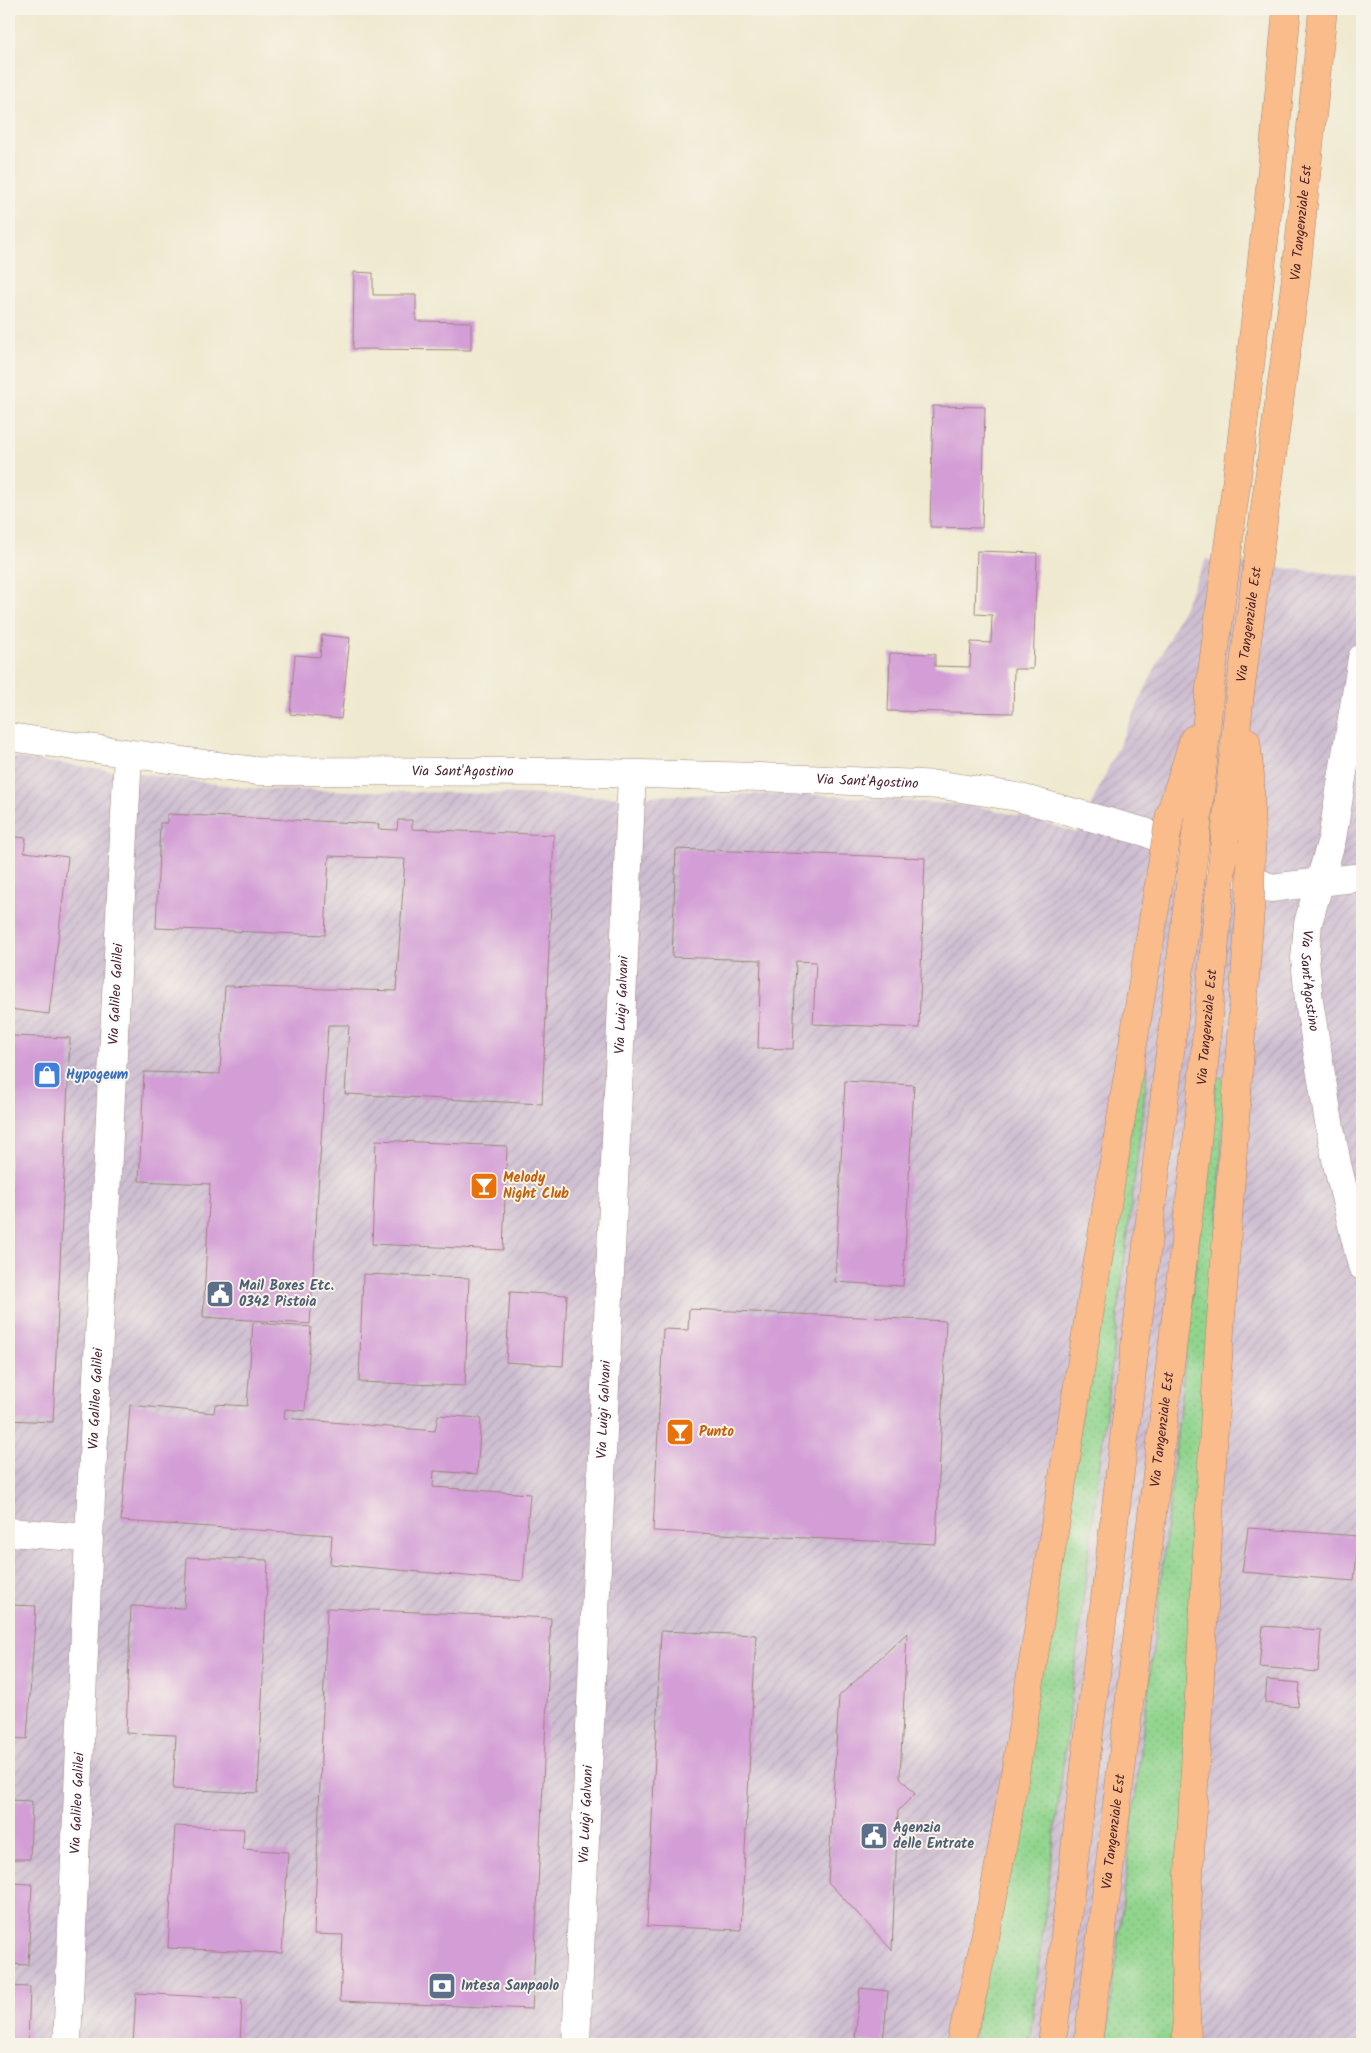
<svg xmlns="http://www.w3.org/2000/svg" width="1371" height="2053" font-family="Kalam,sans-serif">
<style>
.industrial{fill:url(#industrial-furrows)}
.grass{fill:url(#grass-dots);stroke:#6d7a5c}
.building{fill:#d39dd6}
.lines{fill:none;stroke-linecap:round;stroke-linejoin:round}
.minor-casing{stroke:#9c847d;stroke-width:29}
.major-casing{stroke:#9c847d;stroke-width:29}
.minor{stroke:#fff;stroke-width:28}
.major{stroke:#f9bc8a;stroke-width:28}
.major-bridge-casing{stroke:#9c847d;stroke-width:29;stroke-linecap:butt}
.major-bridge{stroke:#f9bc8a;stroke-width:28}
.labels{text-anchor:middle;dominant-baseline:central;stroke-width:4;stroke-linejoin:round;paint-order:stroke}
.street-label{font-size:14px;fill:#4a1f2b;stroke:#f7f3e8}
.shop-label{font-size:14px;font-weight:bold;fill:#366cbe;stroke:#f7f3e8;text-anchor:start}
.food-label{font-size:14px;font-weight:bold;fill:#c56008;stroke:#f7f3e8;text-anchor:start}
.service-label{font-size:14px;font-weight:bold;fill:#4e5e75;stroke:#f7f3e8;text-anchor:start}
</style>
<defs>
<pattern id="industrial-furrows" width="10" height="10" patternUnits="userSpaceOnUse" patternTransform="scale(1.25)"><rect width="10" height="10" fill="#cebed1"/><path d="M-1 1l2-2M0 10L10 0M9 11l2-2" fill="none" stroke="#b2a3b4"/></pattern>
<pattern id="grass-dots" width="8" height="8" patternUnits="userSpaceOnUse" patternTransform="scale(1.25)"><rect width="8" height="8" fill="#90d48d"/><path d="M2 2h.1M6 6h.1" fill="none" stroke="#7eb67a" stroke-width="1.8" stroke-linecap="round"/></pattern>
</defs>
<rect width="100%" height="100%" fill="#f7f3e8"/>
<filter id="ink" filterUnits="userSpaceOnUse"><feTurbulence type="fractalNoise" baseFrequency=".02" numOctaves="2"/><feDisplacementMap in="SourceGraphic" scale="10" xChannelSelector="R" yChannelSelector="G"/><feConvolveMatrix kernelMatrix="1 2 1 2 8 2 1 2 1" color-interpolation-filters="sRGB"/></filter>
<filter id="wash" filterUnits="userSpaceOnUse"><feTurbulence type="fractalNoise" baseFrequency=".0096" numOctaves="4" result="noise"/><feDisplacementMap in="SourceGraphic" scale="20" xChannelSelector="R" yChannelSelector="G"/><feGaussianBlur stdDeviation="1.12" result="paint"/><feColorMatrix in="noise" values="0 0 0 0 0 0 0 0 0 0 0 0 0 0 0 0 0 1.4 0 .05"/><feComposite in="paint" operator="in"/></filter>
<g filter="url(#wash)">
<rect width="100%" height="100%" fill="#efe9cf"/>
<!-- industrial -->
<path class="industrial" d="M1206,559L1362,577V2044H9V757L256,789L518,794L595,797L738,794L824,795L975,806L1030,818L1078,833Z"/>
<!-- grass -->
<path class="grass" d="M1141,1064L1148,1067L1029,2044H972Z
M1220,1077L1225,1080L1176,2044H1106L1157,1617L1216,1080Z"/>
<g id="blocks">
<!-- building -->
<path class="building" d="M354,272L373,273V295H416V321L471,322V350L353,349Z
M933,406L985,407L982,528L930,527Z
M977,551L1037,553L1033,669H1014L1013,713L888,711L890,653L935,654V666L970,667L971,642L991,643L992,615L975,614Z
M322,635L350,638L341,719L290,714L295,655L320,657Z
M167,814L379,824L378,829L397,830L398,820H412V829L554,835L542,1104L345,1094L349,1025H328L310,1324L203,1317L210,1184L139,1181L144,1072L220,1074L225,986L396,991L405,859L329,856L325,935L156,928L160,823H167Z
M9,836L26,838L24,852L68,857L49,1014L9,1009Z
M676,849L925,858L919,1028L813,1024L816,962L796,961L793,1049L758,1048L761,960L672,957Z
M9,1036L70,1038L53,1422L9,1420Z
M845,1081L914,1085L903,1286L835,1282Z
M376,1140L507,1146L503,1250L372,1244Z
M363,1274L469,1278L465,1386L359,1382Z
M510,1292L567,1295L563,1366L506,1362Z
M689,1309L946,1321L936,1544L653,1531L663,1329L688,1330Z
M253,1323L311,1327L305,1411L285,1409L284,1418L435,1431L438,1415L481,1418L477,1474L434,1471L433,1487L530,1494L523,1581L330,1564L332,1535L121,1521L130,1405L214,1413L215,1404L247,1406Z
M1248,1528L1359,1536L1354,1581L1242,1572Z
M187,1557L268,1560L258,1793L173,1789L176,1735L126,1733L131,1606L184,1608Z
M9,1605L36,1606L27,1739L9,1738Z
M327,1608L551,1618L532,2009L340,2001L343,1935L314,1934Z
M1263,1626L1321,1630L1318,1672L1259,1667Z
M661,1631L756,1635L741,1930L647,1926Z
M907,1633L900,1777L915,1794L898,1811L892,1950L828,1882L839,1696Z
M1267,1680L1300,1683L1298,1707L1265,1703Z
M9,1800L32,1801L30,1859H9Z
M175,1826L244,1829L243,1849L288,1852L282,1953L168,1948Z
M9,1883L32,1884L28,1965L9,1964Z
M9,1986L30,1987L28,2044H9Z
M860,1988L888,1991L883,2042L855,2040Z
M136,1993L242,1999L240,2044H133Z
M662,2041L704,2043V2044H662Z"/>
</g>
</g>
<g filter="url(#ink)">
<use href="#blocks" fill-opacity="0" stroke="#9c847d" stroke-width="1"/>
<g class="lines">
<defs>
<g id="minor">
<path id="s1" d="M1362,658L1332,839L1308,923L1305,959L1309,1001L1328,1117L1337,1164L1362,1266"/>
<path id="s2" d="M9,737L256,771L563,772L760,777L942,785L1017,797L1145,832L1271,888L1362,877"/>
<path d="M9,1532L89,1538"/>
<path id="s3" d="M67,2044L89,1538L128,754"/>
<path id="s4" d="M576,2044L632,775"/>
</g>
<g id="major">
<path d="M1246,741L1250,776L1251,849"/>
<path d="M1170,815L1194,739"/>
<path d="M1197,826L1210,688L1241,446L1271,180L1287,9"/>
<path id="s5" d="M1225,838L1240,693L1295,285L1323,9"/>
<path d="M960,2044C983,1959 998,1873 1013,1786L1161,871"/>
<path d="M1052,2044L1190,884"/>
<path id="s6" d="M1088,2044L1197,1143L1219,896"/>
<path d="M1187,2044L1185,1956L1187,1910L1217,1374L1250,909"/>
</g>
</defs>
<!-- minor casing -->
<use href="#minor" class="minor-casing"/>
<!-- major casing -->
<use href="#major" class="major-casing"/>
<!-- minor -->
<use href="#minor" class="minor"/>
<!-- major -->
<use href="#major" class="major"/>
<defs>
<path id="major-bridge" d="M1161,871L1170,815
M1190,884L1197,826
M1219,896L1225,838
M1250,909L1251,849"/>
</defs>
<!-- major-bridge casing -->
<use href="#major-bridge" class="major-bridge-casing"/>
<!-- major-bridge -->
<use href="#major-bridge" class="major-bridge"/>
</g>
</g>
<!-- icons -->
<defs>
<symbol id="shop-square" viewBox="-11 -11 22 22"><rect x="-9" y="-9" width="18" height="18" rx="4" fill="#3f7fe0" stroke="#f7f3e8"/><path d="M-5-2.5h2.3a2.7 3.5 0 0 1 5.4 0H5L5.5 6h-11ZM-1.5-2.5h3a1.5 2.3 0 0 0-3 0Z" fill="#fff"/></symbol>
<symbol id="bar-square" viewBox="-11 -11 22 22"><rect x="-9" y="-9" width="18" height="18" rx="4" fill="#e8710a" stroke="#f7f3e8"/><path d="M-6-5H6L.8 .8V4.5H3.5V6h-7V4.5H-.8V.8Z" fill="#fff"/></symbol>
<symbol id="civic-square" viewBox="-11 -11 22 22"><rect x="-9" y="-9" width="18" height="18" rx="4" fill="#5c6f8a" stroke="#f7f3e8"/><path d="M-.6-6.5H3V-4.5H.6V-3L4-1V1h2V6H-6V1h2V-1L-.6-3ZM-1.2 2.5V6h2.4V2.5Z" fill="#fff"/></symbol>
<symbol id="bank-square" viewBox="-11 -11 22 22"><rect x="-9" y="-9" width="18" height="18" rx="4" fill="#5c6f8a" stroke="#f7f3e8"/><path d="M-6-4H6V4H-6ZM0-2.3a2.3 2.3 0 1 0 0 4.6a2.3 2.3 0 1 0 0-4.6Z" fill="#fff"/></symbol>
</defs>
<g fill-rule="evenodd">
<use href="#shop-square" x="31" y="1059" width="32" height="32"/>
<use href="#bar-square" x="468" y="1170" width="32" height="32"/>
<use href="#civic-square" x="204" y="1278" width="32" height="32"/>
<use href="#bar-square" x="664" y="1416" width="32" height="32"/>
<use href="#civic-square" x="858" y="1820" width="32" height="32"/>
<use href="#bank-square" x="426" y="1970" width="32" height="32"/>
</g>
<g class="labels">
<!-- street labels -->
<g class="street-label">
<text stroke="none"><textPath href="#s5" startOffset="620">Via Tangenziale Est</textPath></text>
<text stroke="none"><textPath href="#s5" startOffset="215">Via Tangenziale Est</textPath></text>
<text stroke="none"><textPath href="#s2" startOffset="456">Via Sant'Agostino</textPath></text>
<text stroke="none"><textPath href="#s2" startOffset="861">Via Sant'Agostino</textPath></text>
<text stroke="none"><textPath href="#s1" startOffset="329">Via Sant'Agostino</textPath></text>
<text stroke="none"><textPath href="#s3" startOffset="1051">Via Galileo Galilei</textPath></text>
<text stroke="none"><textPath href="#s4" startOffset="1040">Via Luigi Galvani</textPath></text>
<text stroke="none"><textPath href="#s6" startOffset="1024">Via Tangenziale Est</textPath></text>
<text stroke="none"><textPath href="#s3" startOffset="646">Via Galileo Galilei</textPath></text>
<text stroke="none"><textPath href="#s4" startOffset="635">Via Luigi Galvani</textPath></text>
<text stroke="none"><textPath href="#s6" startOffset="619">Via Tangenziale Est</textPath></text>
<text stroke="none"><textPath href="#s3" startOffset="241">Via Galileo Galilei</textPath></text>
<text stroke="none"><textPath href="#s4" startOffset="230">Via Luigi Galvani</textPath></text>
<text stroke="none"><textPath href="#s6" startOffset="214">Via Tangenziale Est</textPath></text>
</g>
<!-- shop labels -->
<g class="shop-label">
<text x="66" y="1075">Hypogeum</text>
</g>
<!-- food labels -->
<g class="food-label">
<text x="503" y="1178">Melody<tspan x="503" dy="16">Night Club</tspan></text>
<text x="699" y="1432">Punto</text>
</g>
<!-- service labels -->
<g class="service-label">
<text x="239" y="1286">Mail Boxes Etc.<tspan x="239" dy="16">0342 Pistoia</tspan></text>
<text x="893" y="1828">Agenzia<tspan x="893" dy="16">delle Entrate</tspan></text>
<text x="461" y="1986">Intesa Sanpaolo</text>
</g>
</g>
<!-- margin -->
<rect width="1371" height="2053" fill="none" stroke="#f7f3e8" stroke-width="30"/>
</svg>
